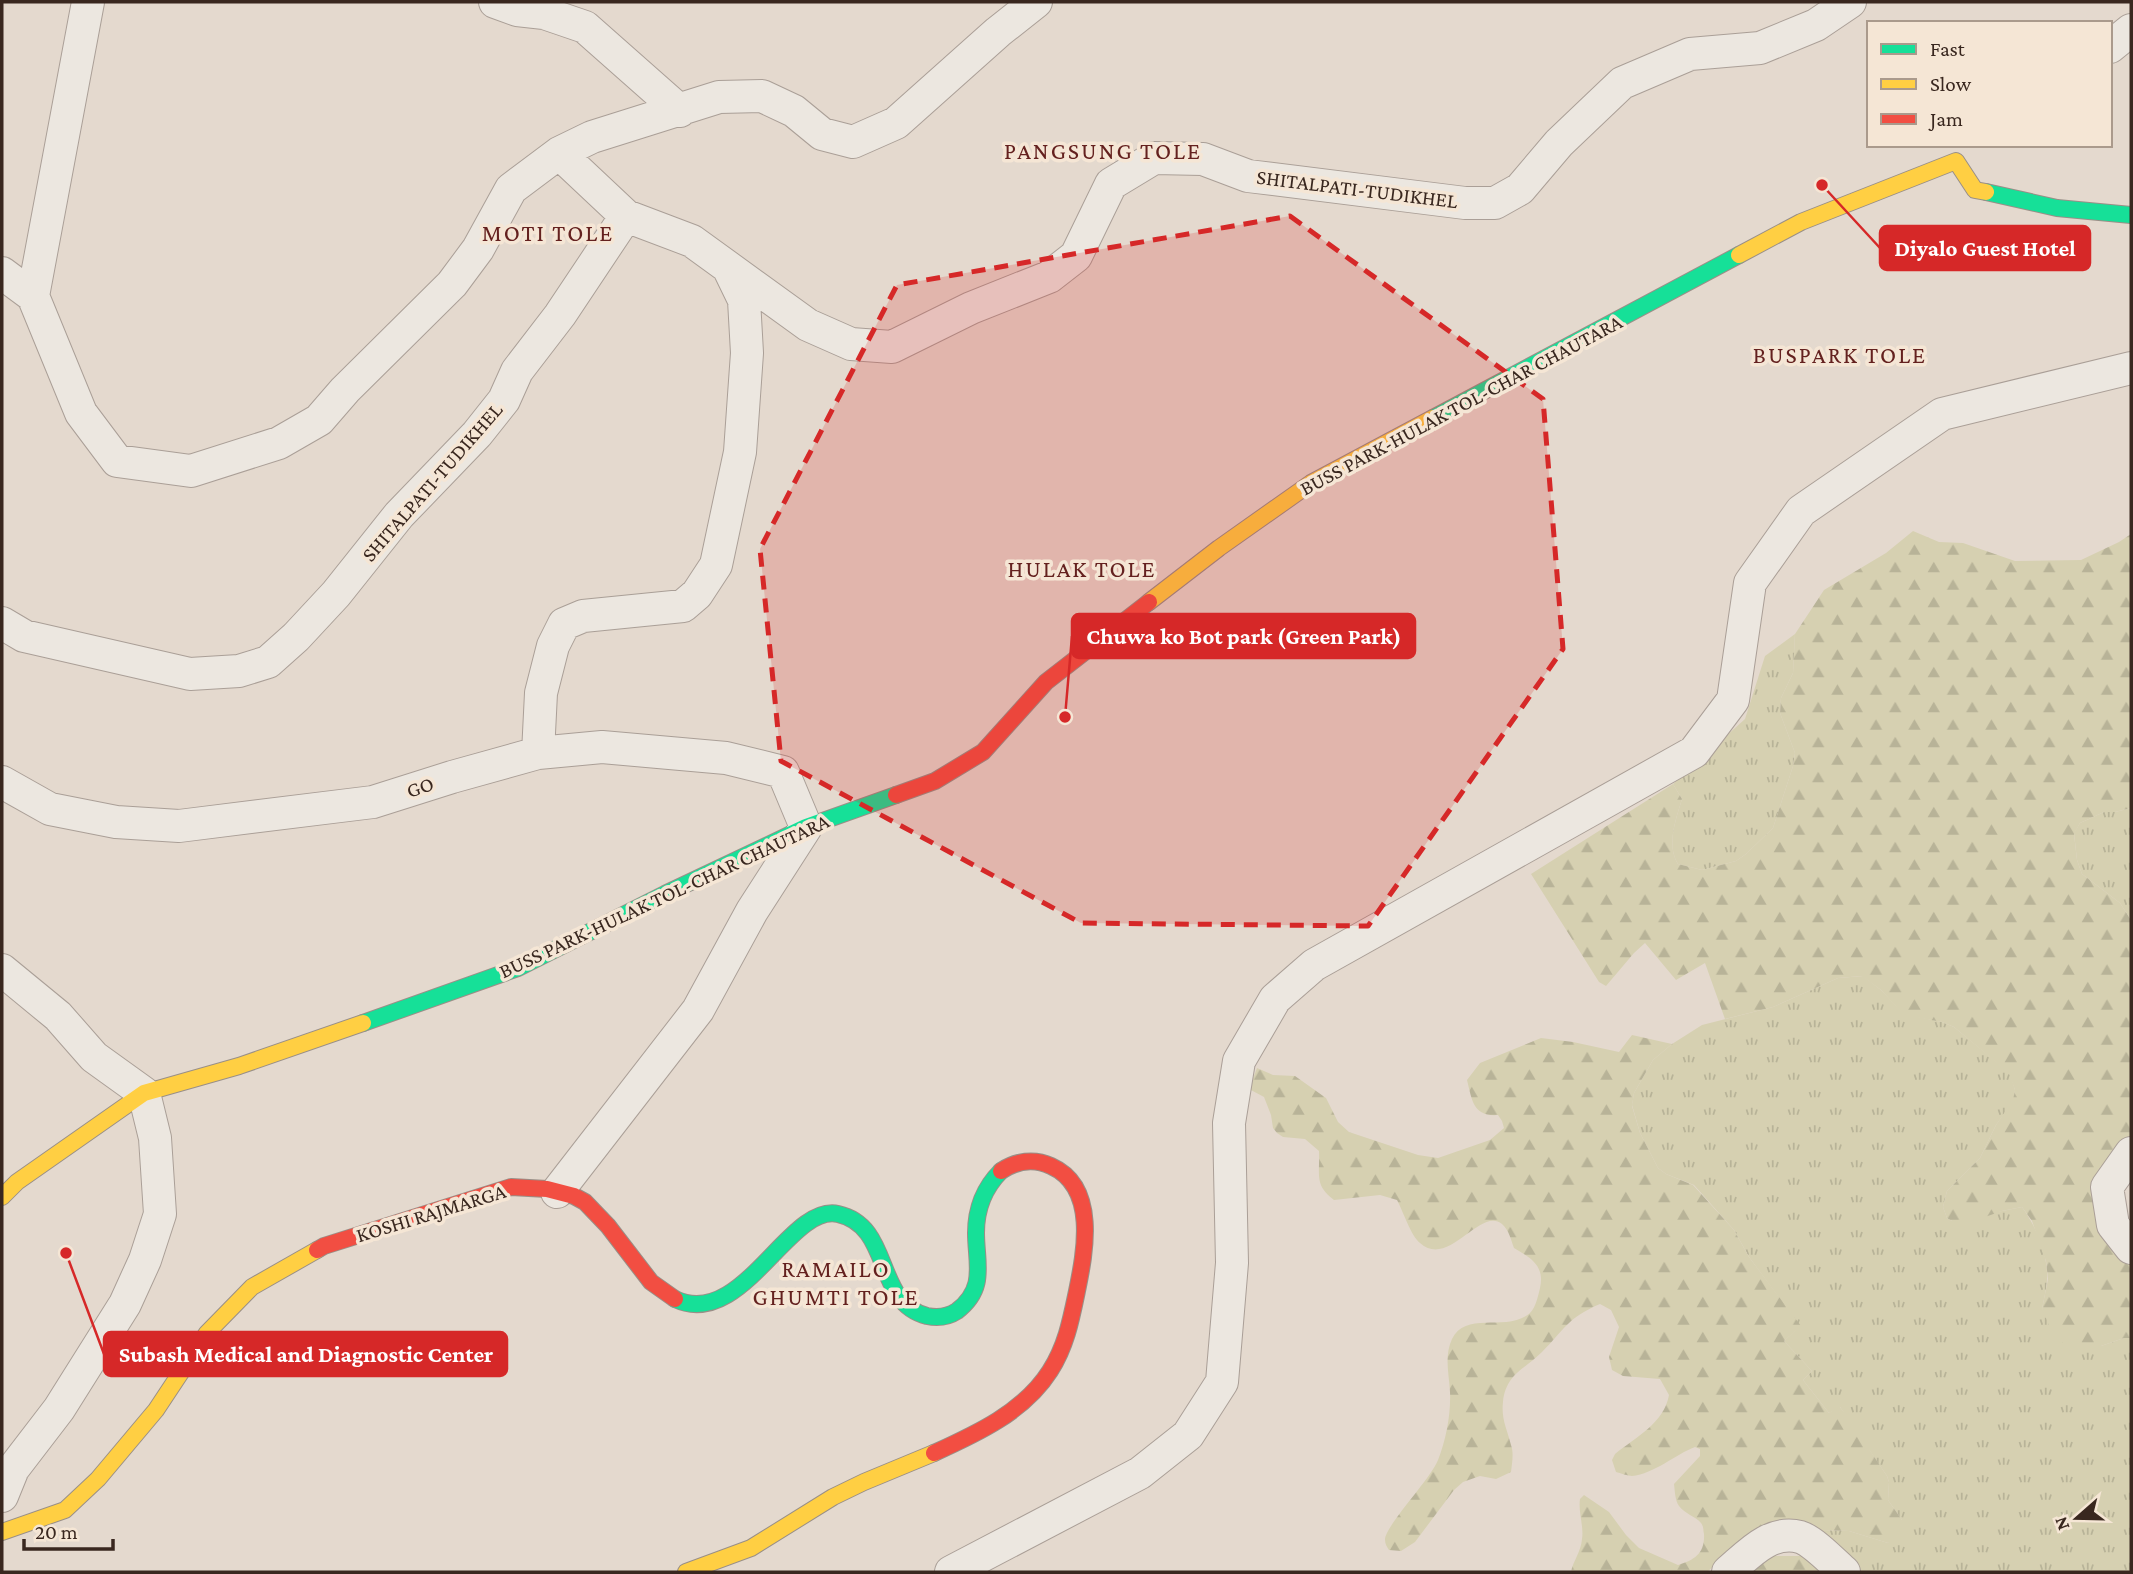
<svg xmlns="http://www.w3.org/2000/svg" width="2133" height="1574" font-family="'Crimson Pro',serif">
<style>
.grass{fill:url(#grass-tufts)}
.forest{fill:url(#forest-firs)}
.lines{fill:none;stroke-linecap:round;stroke-linejoin:round}
.street-casing{stroke:#aa9f97;stroke-width:34}
.fast-casing{stroke:#998f87;stroke-width:18}
.slow-casing{stroke:#998f87;stroke-width:18}
.jam-casing{stroke:#998f87;stroke-width:18}
.street{stroke:#ece7e0;stroke-width:32}
.fast{stroke:#16e098;stroke-width:16}
.slow{stroke:#ffcf43;stroke-width:16}
.jam{stroke:#f24e42;stroke-width:16}
.marked{fill:#d62828;fill-opacity:0.2;stroke:#d62828;stroke-width:5;stroke-dasharray:14 9;stroke-linejoin:round}
.labels{text-anchor:middle;dominant-baseline:central;stroke-width:7;stroke-linejoin:round;paint-order:stroke}
.street-label{font-size:21px;fill:#39271f;stroke:#f5e6d5}
.quarter-label{font-size:24px;letter-spacing:2px;fill:#64211f;stroke:#f5e6d5}
.leader{fill:none;stroke:#d62828;stroke-width:2.5}
.callout-dot{fill:#d62828;stroke:#f5e6d5;stroke-width:2.5}
.callout{fill:#d62828;stroke:#d62828;stroke-width:2.5}
.callout-label{font-size:23px;text-anchor:middle;font-weight:bold;fill:#fff}
</style>
<defs>
<pattern id="grass-tufts" width="24" height="20" patternUnits="userSpaceOnUse" patternTransform="scale(1.75)"><rect width="24" height="20" fill="#d6d0b1"/><path d="M3 7l-1-3M5 7V3M7 7l1-3M15 17l-1-3M17 17v-4M19 17l1-3" fill="none" stroke="#b8b398"/></pattern>
<pattern id="forest-firs" width="22" height="20" patternUnits="userSpaceOnUse" patternTransform="scale(1.75)"><rect width="22" height="20" fill="#d6d0b1"/><path d="M5 1l3.5 6h-7zM16 11l3.5 6h-7z" fill="#b8b398"/></pattern>
</defs>
<rect width="100%" height="100%" fill="#e4d9ce"/>
<!-- grass -->
<path class="grass" d="M1795,634L1793,673L1781,698L1780,713L1795,753L1793,766L1773,828L1746,854L1736,861L1702,870L1678,864C1666,845 1676,819 1682,799L1673,784L1745,719L1765,656Z
M2131,808V920L2120,903L2082,874L2077,860L2074,833L2080,823L2104,812H2115Z
M1863,976L1881,990L1904,1014L1942,1022L1954,1027L2010,1073L2015,1090L2014,1100L1996,1125L1980,1158L1947,1191L1943,1207L1947,1218L1952,1221L2022,1207C2036,1226 2049,1256 2047,1281C2046,1290 2044,1299 2042,1309L2101,1346L2124,1338H2131V1572H1862L1821,1530L1849,1531L1888,1543L1902,1520L1888,1500L1889,1482L1887,1476L1840,1407L1829,1413L1803,1380L1812,1371L1784,1341L1800,1326L1749,1257L1734,1230L1694,1185L1666,1174L1658,1168L1640,1133L1632,1105L1634,1093L1653,1060L1672,1044L1702,1025L1773,1007L1838,978Z"/>
<!-- forest -->
<path class="forest" d="M1913,531L1939,542L1963,543L2015,561L2081,560L2119,542L2131,534V808L2115,812H2104L2080,823L2074,834L2077,860L2082,874L2120,903L2131,920V1144L2114,1154L2131,1260V1338H2124L2101,1346L2090,1347L2063,1343L2054,1336L2042,1309L2048,1279L2046,1261L2032,1221L2022,1207L2002,1211L1965,1224L1952,1221L1947,1218L1943,1207L1947,1191L1980,1158L1996,1125L2013,1100L2015,1090L2009,1073L1954,1027L1942,1022L1904,1015L1881,990L1862,976L1838,978L1773,1007L1725,1019L1705,963L1676,980L1645,943L1634,953L1606,986L1599,982L1531,874L1673,784L1682,799C1676,819 1666,845 1678,864L1702,870L1736,861L1746,854L1773,828L1793,766L1795,753L1780,713L1781,698L1793,673L1795,634L1824,590L1886,553Z
M1632,1035L1672,1044L1653,1060L1634,1093L1632,1106L1640,1133L1658,1168L1666,1174L1693,1185L1734,1230L1749,1257L1801,1326L1784,1341L1812,1371L1803,1380L1829,1413L1839,1406L1869,1443V1449L1887,1476L1889,1482L1888,1500L1902,1520L1905,1532L1888,1543L1849,1531L1821,1530L1796,1522L1753,1532L1707,1572H1571C1573,1561 1581,1552 1582,1539C1584,1526 1578,1512 1580,1499L1584,1495L1609,1512L1626,1535L1639,1548L1678,1565C1695,1560 1705,1553 1704,1534C1703,1530 1704,1527 1701,1523C1695,1516 1685,1514 1679,1506C1675,1500 1675,1492 1674,1484L1700,1456V1449L1695,1447C1676,1454 1654,1474 1632,1476C1628,1476 1620,1473 1616,1472L1612,1460L1615,1454C1636,1437 1664,1423 1669,1395L1660,1379L1623,1376L1612,1370L1609,1357L1619,1327L1611,1310L1600,1304C1567,1318 1565,1329 1542,1352C1524,1370 1506,1374 1503,1402C1501,1419 1507,1429 1511,1445C1514,1453 1512,1463 1511,1472L1496,1479L1480,1476L1463,1482L1454,1490L1415,1542L1401,1551L1389,1550C1387,1547 1385,1544 1385,1540C1384,1527 1430,1480 1438,1460C1446,1440 1451,1414 1450,1392C1449,1373 1444,1356 1452,1339C1466,1310 1507,1333 1530,1313C1536,1307 1538,1296 1540,1288C1545,1266 1531,1258 1514,1248C1511,1240 1509,1230 1502,1224C1480,1206 1449,1269 1420,1243C1411,1236 1403,1211 1397,1200L1380,1195L1334,1200C1314,1185 1320,1175 1319,1151L1305,1139L1283,1137L1277,1133L1273,1128L1271,1115L1264,1097L1249,1089L1257,1068L1273,1075L1295,1076L1326,1098L1338,1122L1349,1132L1418,1155L1438,1158L1490,1140L1504,1128L1502,1121L1498,1115C1473,1117 1472,1100 1467,1080L1480,1063L1541,1038L1573,1042L1619,1052Z
M1769,1556H1812L1832,1572H1751Z"/>
<g class="lines">
<defs>
<path id="street" d="M495,2L517,10L544,13L585,27L680,111
M2110,47L2131,30
M559,153L626,216
M2,273L33,296L81,413L117,461L191,471L279,443L319,420L345,390L452,284L478,249L511,189L559,153L592,137L719,97L762,96L794,111L822,134L853,142L896,123L998,32L1036,2
M33,296L88,2
M2,623L24,636L190,674L239,671L268,662L296,637L336,594L399,515L477,434L504,400L517,371L560,315L626,216L692,241L808,325L851,344L892,347L971,308L1049,277L1076,256L1111,184L1154,158L1203,159L1248,176L1465,203H1495L1520,189L1559,143L1622,83L1690,54L1760,48L1816,25L1850,2
M538,753L541,693L553,646L564,624L583,616L683,606L697,594L716,565L740,452L747,353L744,300L728,267
M2,782L50,809L116,822L179,826L373,802L452,777L538,753L602,747L726,758L783,772L806,827L752,911L698,1010L557,1192
M2,970L58,1016L94,1057L144,1093L155,1138L160,1214L145,1260L125,1304L59,1409L13,1469L2,1496
M2131,1153L2107,1187L2113,1225L2131,1248
M951,1572L1140,1473L1188,1435L1222,1382L1232,1263L1229,1123L1239,1061L1275,999L1314,965L1694,752L1733,700L1750,583L1801,511L1942,414L2131,368
M1728,1572C1748,1555 1770,1529 1800,1537C1813,1541 1834,1563 1844,1572"/>
<path id="fast" d="M1986,192L2057,208L2131,215
M1433,418L1739,255
M363,1023L518,968L665,894L806,827L896,795
M675,1299C742,1331 789,1203 838,1214C893,1226 874,1303 927,1316C937,1318 948,1317 957,1311C987,1288 976,1263 976,1233C976,1209 984,1188 1001,1171"/>
<path id="slow" d="M1739,255L1801,222L1956,161L1975,190L1986,192
M1149,602L1219,548L1311,483L1433,418
M2,1197L17,1182L144,1093L239,1066L363,1023
M2,1532L65,1510L98,1479L156,1410L207,1333L252,1287L317,1250
M686,1572L751,1548L833,1497L864,1482L934,1453"/>
<path id="jam" d="M896,795L935,781L983,752L1046,682L1149,602
M317,1250L324,1246L511,1187L547,1189L574,1196L585,1202L608,1226L651,1282L675,1299
M934,1453C976,1434 1024,1412 1050,1371C1066,1346 1071,1320 1077,1291C1085,1252 1098,1187 1051,1166C1034,1158 1016,1161 1001,1171"/>
</defs>
<!-- street casing -->
<use href="#street" class="street-casing"/>
<!-- fast casing -->
<use href="#fast" class="fast-casing"/>
<!-- slow casing -->
<use href="#slow" class="slow-casing"/>
<!-- jam casing -->
<use href="#jam" class="jam-casing"/>
<!-- street -->
<use href="#street" class="street"/>
<!-- fast -->
<use href="#fast" class="fast"/>
<!-- slow -->
<use href="#slow" class="slow"/>
<!-- jam -->
<use href="#jam" class="jam"/>
</g>
<!-- marked area -->
<path class="marked" d="M1290,216L1543,399L1563,649L1368,926L1081,923L781,761L760,549L897,285Z"/>
<g class="labels">
<!-- street labels -->
<g class="street-label">
<text transform="translate(1357 189) rotate(7)">SHITALPATI-TUDIKHEL</text>
<text transform="translate(1461 405) rotate(-28)">BUSS PARK-HULAK TOL-CHAR CHAUTARA</text>
<text transform="translate(432 482) rotate(-49)">SHITALPATI-TUDIKHEL</text>
<text transform="translate(420 787) rotate(-18)">GO</text>
<text transform="translate(664 896) rotate(-25)">BUSS PARK-HULAK TOL-CHAR CHAUTARA</text>
<text transform="translate(431 1213) rotate(-17)">KOSHI RAJMARGA</text>
</g>
<!-- quarter labels -->
<g class="quarter-label">
<text x="1103" y="150">PANGSUNG TOLE</text>
<text x="548" y="232">MOTI TOLE</text>
<text x="1840" y="354">BUSPARK TOLE</text>
<text x="1082" y="568">HULAK TOLE</text>
<text x="836" y="1268">RAMAILO<tspan x="836" dy="28">GHUMTI TOLE</tspan></text>
</g>
</g>
<!-- callouts -->
<path class="leader" d="M1822 185L1880 248M1065 717L1072 636M66 1253L104 1354"/>
<g class="callout-dot">
<circle cx="1822" cy="185" r="7"/>
<circle cx="1065" cy="717" r="7"/>
<circle cx="66" cy="1253" r="7"/>
</g>
<g class="callout">
<rect x="1880" y="226" width="210" height="44" rx="7"/>
<rect x="1072" y="614" width="343" height="44" rx="7"/>
<rect x="104" y="1332" width="403" height="44" rx="7"/>
</g>
<g class="callout-label">
<text x="1985" y="256">Diyalo Guest Hotel</text>
<text x="1244" y="644">Chuwa ko Bot park (Green Park)</text>
<text x="306" y="1362">Subash Medical and Diagnostic Center</text>
</g>
<!-- border -->
<rect width="2133" height="1574" fill="none" stroke="#39271f" stroke-width="7"/>
<!-- legend -->
<rect x="1867" y="21" width="245" height="126" fill="#f5e6d5" stroke="#aa9a8c" stroke-width="2"/>
<rect x="1881" y="44" width="35" height="10" fill="#16e098" stroke="#aa9a8c" stroke-width="2"/>
<text x="1930" y="56" font-size="21" fill="#39271f">Fast</text>
<rect x="1881" y="79" width="35" height="10" fill="#ffcf43" stroke="#aa9a8c" stroke-width="2"/>
<text x="1930" y="91" font-size="21" fill="#39271f">Slow</text>
<rect x="1881" y="114" width="35" height="10" fill="#f24e42" stroke="#aa9a8c" stroke-width="2"/>
<text x="1930" y="126" font-size="21" fill="#39271f">Jam</text>
<!-- north arrow -->
<g transform="translate(2077 1518) rotate(250)" stroke="#f5e6d5" stroke-width="5" paint-order="stroke">
<path d="M0-5L12 26L0 18L-12 26Z" fill="#39271f"/>
<text y="-10" font-size="19" font-weight="bold" text-anchor="middle" fill="#39271f">N</text>
</g>
<!-- scale -->
<path d="M24 1539v10h89v-10" fill="none" stroke="#39271f" stroke-width="3.5"/>
<text x="35" y="1539" font-size="21" fill="#39271f" stroke="#f5e6d5" stroke-width="5" paint-order="stroke">20 m</text>
</svg>
